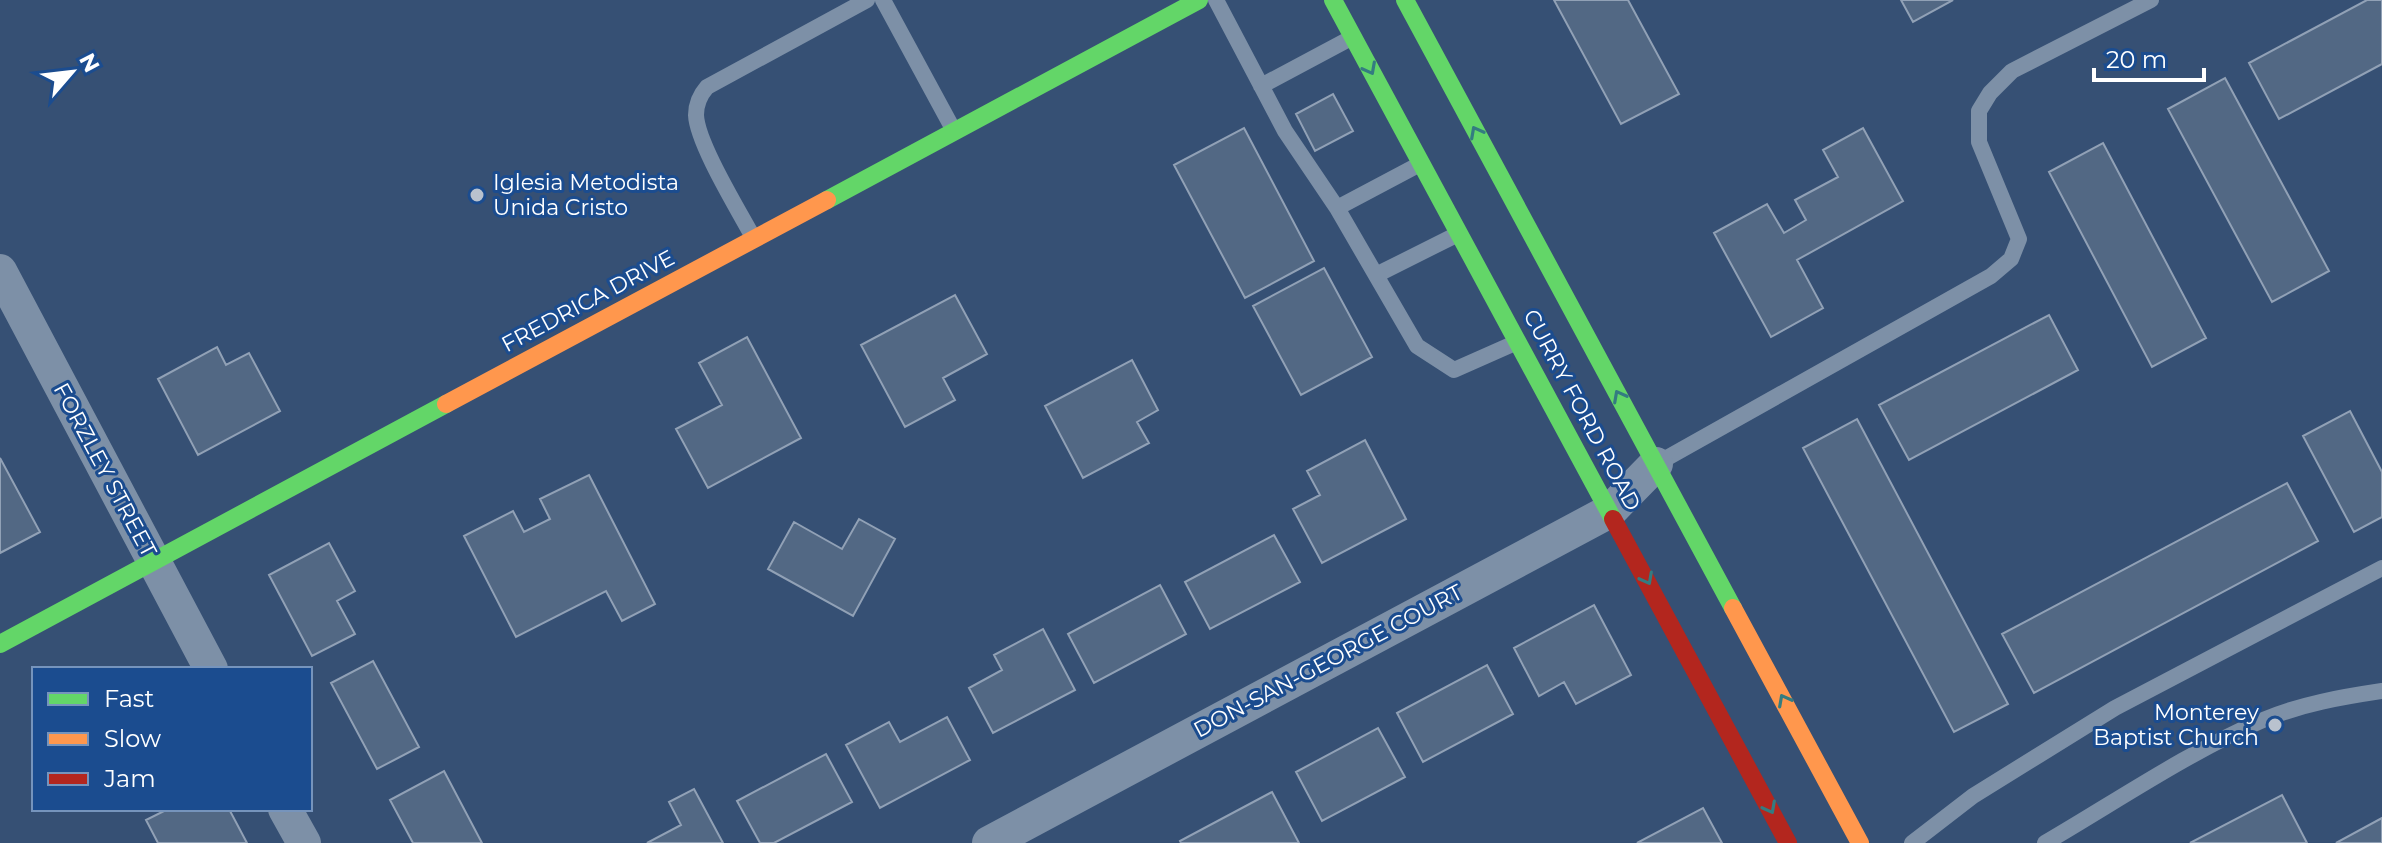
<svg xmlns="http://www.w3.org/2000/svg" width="2382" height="843" font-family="Montserrat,sans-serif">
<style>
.building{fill:#526884;stroke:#91a1b6;stroke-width:2}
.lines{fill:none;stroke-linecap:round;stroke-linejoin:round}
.lane{stroke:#7d90a7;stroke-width:16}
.street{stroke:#7d90a7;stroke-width:34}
.fast{stroke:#63d668;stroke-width:18}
.slow{stroke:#ff974d;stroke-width:18}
.jam{stroke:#b3261e;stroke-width:18}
.oneway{stroke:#347c81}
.poi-dot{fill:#b9c2ce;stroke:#1b4c8f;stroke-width:3}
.labels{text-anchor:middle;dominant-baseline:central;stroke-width:6;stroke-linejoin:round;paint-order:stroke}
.poi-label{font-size:22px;fill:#fff;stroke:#1b4c8f;text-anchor:start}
.street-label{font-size:22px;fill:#fff;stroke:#1b4c8f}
</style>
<rect width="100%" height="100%" fill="#365074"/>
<!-- building -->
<path class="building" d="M1554,0H1628L1679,94L1621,124Z
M1901,0H1953L1913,22Z
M2367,0H2382V64L2279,119L2249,63Z
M2225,78L2329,271L2272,302L2168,109Z
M1333,94L1353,131L1315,151L1296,114Z
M1244,128L1314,261L1245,298L1174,165Z
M1863,128L1903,201L1797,260L1823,308L1771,337L1714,233L1767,204L1784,233L1806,220L1795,200L1838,177L1823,150Z
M2103,143L2206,338L2152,367L2049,172Z
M1324,268L1372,357L1301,395L1253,306Z
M955,295L987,354L943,378L955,400L905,427L861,345Z
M2049,315L2078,370L1909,460L1879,405Z
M747,337L801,438L708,488L676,429L722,405L699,363Z
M217,347L226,365L249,353L280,411L198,455L158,379Z
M1132,360L1158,410L1137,422L1149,443L1083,478L1045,406Z
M2350,411L2382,472V517L2354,532L2303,436Z
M1857,419L2008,704L1954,732L1803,448Z
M1365,440L1406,519L1322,563L1293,509L1320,495L1307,471Z
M0,458L40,532L0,553Z
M589,475L655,604L622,621L606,591L516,637L464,536L513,511L524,532L550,519L540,499Z
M2287,483L2318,541L2034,693L2002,634Z
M859,519L895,539L853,616L768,569L794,522L842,549Z
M1274,535L1300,582L1210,629L1185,582Z
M329,543L355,591L337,601L355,634L312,656L269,575Z
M1160,585L1186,634L1094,683L1068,634Z
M1594,605L1631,675L1576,704L1564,682L1539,696L1514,648Z
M1043,629L1075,690L993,733L969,688L1002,670L994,655Z
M373,661L419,747L377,769L331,683Z
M1487,665L1513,714L1423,762L1397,713Z
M947,717L970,760L880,808L846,745L889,722L900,742Z
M1378,728L1405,777L1322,821L1296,772Z
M826,754L852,802L774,843H760L737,801Z
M444,771L482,843H413L390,800Z
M694,789L723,843H647L681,825L669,802Z
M1272,792L1299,843H1181L1180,841Z
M2282,795L2307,843H2190Z
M1703,808L1722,843H1637Z
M168,809H229L247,843H158L146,820Z
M2382,818V843H2336Z"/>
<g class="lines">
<!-- lane -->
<path class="lane" d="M883,0L953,129
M1216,0L1285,131L1337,208L1420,164
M1261,86L1351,38
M1337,208L1417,346L1454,370L1515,343
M754,239C739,211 697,143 696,115C696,103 700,95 707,87L867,0
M1376,275L1458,234
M1658,463L1991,276L2011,259L2019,239L1979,142V111L1990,93L2012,71L2151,0
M1912,843L1973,796L2115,708L2382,568
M2045,843C2117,801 2187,753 2263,720C2301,704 2342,697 2382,691"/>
<!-- street -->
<path class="street" d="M0,271L211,669
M285,809L304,843
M989,843L1610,511L1656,464"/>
<!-- fast -->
<path class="fast" d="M1333,0L1613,519
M1405,0L1733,608
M827,200L1199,0
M0,644L446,404"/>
<!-- slow -->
<path class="slow" d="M446,404L827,200
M1733,608L1860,843"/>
<!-- jam -->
<path class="jam" d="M1613,519L1788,843"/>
</g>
<!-- one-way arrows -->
<defs><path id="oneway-chevron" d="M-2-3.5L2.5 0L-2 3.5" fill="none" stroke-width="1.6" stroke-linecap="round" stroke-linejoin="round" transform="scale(2)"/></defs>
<g class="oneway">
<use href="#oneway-chevron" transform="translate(1370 69) rotate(62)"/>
<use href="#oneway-chevron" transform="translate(1476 132) rotate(-118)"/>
<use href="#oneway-chevron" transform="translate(1619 396) rotate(-118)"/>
<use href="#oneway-chevron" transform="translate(1647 579) rotate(62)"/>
<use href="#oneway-chevron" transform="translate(1784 700) rotate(-118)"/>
<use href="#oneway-chevron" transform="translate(1770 808) rotate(62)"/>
</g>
<!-- markers -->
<g class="poi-dot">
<circle cx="477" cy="195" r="8"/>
<circle cx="2275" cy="725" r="8"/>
</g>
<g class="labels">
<!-- poi labels -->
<g class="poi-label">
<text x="493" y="182">Iglesia Metodista<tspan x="493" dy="25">Unida Cristo</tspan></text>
<text x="2259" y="712" text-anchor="end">Monterey<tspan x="2259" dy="25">Baptist Church</tspan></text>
</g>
<!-- street labels -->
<g class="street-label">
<text transform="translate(588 301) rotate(-28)">FREDRICA DRIVE</text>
<text transform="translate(1582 410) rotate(62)">CURRY FORD ROAD</text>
<text transform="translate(105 470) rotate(62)">FORZLEY STREET</text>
<text transform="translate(1328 661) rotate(-28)">DON-SAN-GEORGE COURT</text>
</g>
</g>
<!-- legend -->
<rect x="32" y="667" width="280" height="144" fill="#1b4c8f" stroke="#7694bc" stroke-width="2"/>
<rect x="48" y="693" width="40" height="12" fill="#63d668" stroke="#7694bc" stroke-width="2"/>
<text x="104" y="707" font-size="24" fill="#ffffff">Fast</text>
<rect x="48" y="733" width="40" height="12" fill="#ff974d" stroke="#7694bc" stroke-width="2"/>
<text x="104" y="747" font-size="24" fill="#ffffff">Slow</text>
<rect x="48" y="773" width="40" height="12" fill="#b3261e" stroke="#7694bc" stroke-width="2"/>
<text x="104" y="787" font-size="24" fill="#ffffff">Jam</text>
<!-- north arrow -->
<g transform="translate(72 72) rotate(62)" stroke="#1b4c8f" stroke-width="6" paint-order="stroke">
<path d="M0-6L14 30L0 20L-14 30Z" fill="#ffffff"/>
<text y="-12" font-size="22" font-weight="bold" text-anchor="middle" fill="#ffffff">N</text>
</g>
<!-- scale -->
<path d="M2094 68v12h110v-12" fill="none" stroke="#ffffff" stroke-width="4"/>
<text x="2106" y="68" font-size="24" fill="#ffffff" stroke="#1b4c8f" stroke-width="6" paint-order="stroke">20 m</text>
</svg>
